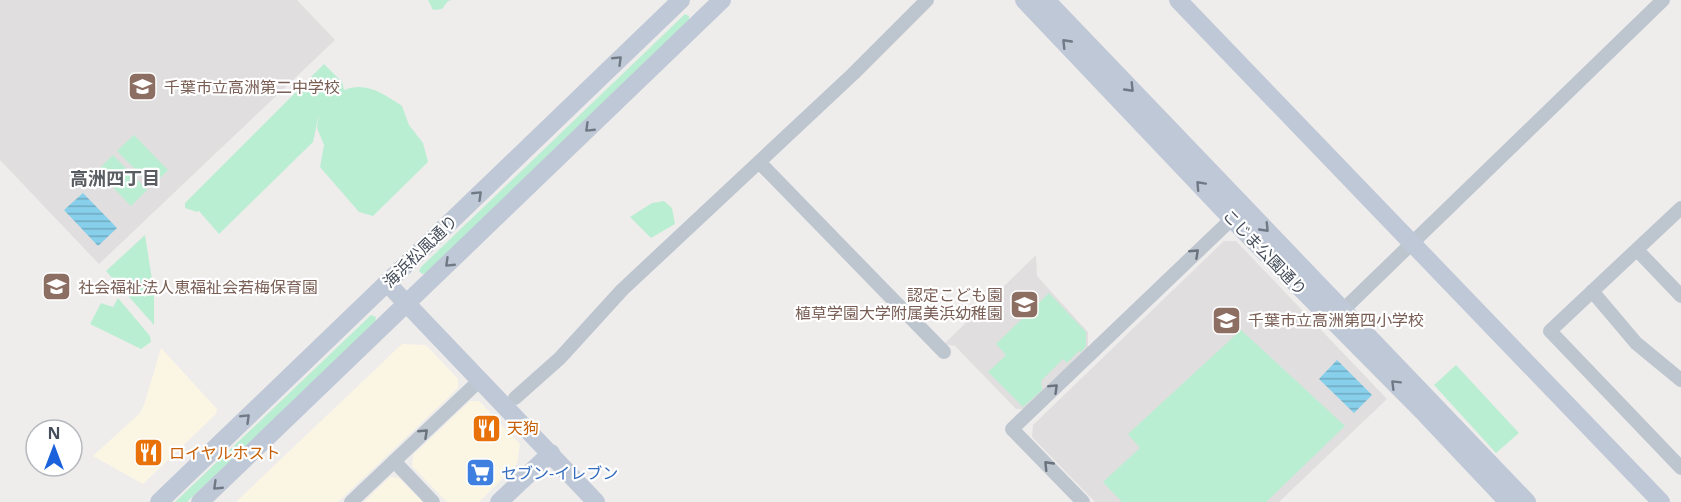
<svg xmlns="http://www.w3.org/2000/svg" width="1681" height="502" font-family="'Open Sans','Noto Sans JP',sans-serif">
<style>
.commercial{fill:#fbf6e4}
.education{fill:#e0dede}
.green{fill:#baeed2}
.water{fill:url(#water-rules)}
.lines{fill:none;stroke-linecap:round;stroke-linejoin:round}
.street{stroke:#bdc6cf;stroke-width:14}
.secondary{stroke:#bfc8d6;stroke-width:18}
.oneway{stroke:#707985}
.oneway2{stroke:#69727d}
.labels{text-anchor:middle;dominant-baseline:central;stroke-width:4.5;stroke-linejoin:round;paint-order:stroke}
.education-label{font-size:16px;fill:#785e54;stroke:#fff;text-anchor:start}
.street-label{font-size:16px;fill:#454e5a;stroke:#fff}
.food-label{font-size:16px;fill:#c56008;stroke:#fff;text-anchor:start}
.shop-label{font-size:16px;fill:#366cbe;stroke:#fff;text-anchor:start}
.neighbourhood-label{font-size:18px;font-weight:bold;fill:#595c61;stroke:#fff}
</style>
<defs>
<pattern id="water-rules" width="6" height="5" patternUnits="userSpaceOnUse" patternTransform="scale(1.5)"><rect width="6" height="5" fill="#87cfea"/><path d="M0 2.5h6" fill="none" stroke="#70aac1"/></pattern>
</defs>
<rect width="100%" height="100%" fill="#efecec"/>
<!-- commercial -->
<path class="commercial" d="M402,344L426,345L458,379V388L338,502H236Z
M161,348L217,409L216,414L143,484L93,456L140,413L144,405Z
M470,401H479L520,444L517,464L479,502H447L412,466L413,455Z
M390,477L399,478L423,502H364Z"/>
<!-- education -->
<path class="education" d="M0,0H297L335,40L99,264L0,160Z
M1224,241H1236L1387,399L1279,502H1095L1032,437L1033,425Z
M1036,255L1037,276L1088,332V348L1024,409H1016L955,346L944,344Z"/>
<!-- green -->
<path class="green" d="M428,0H452L448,1L442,9L433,10Z
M685,14L689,16V20L426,273L422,274L419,271L421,267Z
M324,64L342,82L344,90C366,81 384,94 402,106L409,125L423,143L428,162L373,216L359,212L320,167L324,145L317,128L319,114L313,142L219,234L199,211L197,212L185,208V203Z
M134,135L168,170L152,186L117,151Z
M113,155L147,190L131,206L97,171Z
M664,201L672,208L675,224L651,238L630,217L652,203Z
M145,235L154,292V325L106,271Z
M1049,293L1086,332V346L1081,352L1079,351L1067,363L1063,359L1041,381L1042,390L1023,407L988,372L1006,355L996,344Z
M118,298L150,336L151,342L141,349L90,324L101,303L113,307Z
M371,315L376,317L375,322L187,502H175Z
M1241,330L1345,426L1266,502H1122L1103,482L1140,448L1128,434Z
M1456,365L1519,433L1496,453L1434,385Z"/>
<!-- water -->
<path class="water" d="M83,193L117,228L98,246L64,210Z
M1337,360L1372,395L1354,413L1319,379Z"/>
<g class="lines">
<!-- street -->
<path class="street" d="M759,162L944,352
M1681,208L1550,331L1681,468
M1637,250L1681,296
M1592,291L1636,343L1681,380
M1343,310L1663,0
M515,398L560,358L622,290L853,74L927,0
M394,461L433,502
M351,502L480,380
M1083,502L1012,429L1239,212"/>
<!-- secondary -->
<path class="secondary" d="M1024,0L1232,219L1425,414L1508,502
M1046,0L1527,502
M1178,0L1661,502
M387,283L596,502
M159,502L681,0
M200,502L722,0
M499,502L551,453"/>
</g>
<!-- one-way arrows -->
<defs><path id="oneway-chevron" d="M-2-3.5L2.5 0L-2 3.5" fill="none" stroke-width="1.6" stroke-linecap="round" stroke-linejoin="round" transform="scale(1.5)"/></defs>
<g class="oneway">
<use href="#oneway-chevron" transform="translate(1066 43) rotate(-134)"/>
<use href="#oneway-chevron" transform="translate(618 60) rotate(-44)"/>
<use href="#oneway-chevron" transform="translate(1130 88) rotate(46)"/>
<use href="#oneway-chevron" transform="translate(589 128) rotate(136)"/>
<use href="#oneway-chevron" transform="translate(1200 185) rotate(-133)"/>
<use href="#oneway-chevron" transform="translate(478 195) rotate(-44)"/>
<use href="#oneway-chevron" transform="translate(1265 228) rotate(46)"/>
<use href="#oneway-chevron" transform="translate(449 263) rotate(136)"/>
<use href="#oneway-chevron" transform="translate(1395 384) rotate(-135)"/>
<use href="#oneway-chevron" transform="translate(246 418) rotate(-44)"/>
<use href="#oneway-chevron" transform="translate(217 486) rotate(136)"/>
</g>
<g class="oneway2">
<use href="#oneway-chevron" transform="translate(1195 253) rotate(-43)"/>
<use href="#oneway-chevron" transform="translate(1054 388) rotate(-44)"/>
<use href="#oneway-chevron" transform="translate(424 433) rotate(-43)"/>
<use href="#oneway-chevron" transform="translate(1048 465) rotate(-134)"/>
</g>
<!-- icons -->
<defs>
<symbol id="school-square" viewBox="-11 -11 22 22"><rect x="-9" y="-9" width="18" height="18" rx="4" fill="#8d6e63" stroke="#fff"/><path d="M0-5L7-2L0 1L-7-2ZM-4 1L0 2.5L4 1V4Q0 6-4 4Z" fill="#fff"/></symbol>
<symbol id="restaurant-square" viewBox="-11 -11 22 22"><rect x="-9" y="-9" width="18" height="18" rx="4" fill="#e8710a" stroke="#fff"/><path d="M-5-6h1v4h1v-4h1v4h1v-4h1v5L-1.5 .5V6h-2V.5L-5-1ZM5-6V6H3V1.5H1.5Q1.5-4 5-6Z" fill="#fff"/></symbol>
<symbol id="supermarket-square" viewBox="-11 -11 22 22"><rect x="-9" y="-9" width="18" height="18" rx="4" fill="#3f7fe0" stroke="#fff"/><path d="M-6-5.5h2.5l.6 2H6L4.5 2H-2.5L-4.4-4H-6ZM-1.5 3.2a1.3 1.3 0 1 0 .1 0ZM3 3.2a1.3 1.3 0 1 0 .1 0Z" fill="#fff"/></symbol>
</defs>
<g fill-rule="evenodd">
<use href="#school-square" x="126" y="70" width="33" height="33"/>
<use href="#school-square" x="40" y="270" width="33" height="33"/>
<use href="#school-square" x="1008" y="288" width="33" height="33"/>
<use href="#school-square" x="1210" y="304" width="33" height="33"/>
<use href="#restaurant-square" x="470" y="412" width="33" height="33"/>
<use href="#restaurant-square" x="132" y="436" width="33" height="33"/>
<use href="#supermarket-square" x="464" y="456" width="33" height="33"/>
</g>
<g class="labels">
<!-- education labels -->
<g class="education-label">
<text x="164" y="87">千葉市立高洲第二中学校</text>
<text x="78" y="287">社会福祉法人恵福祉会若梅保育園</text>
<text x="1003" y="295" text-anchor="end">認定こども園<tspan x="1003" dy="18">植草学園大学附属美浜幼稚園</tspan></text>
<text x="1248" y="320">千葉市立高洲第四小学校</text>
</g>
<!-- street labels -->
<g class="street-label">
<text transform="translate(420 251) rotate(-44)">海浜松風通り</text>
<text transform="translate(1265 252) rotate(46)">こじま公園通り</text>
</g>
<!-- food labels -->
<g class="food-label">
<text x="507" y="428">天狗</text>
<text x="169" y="453">ロイヤルホスト</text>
</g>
<!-- shop labels -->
<g class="shop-label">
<text x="501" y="473">セブン-イレブン</text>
</g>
<!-- neighbourhood labels -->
<g class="neighbourhood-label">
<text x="115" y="178">高洲四丁目</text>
</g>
</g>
<!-- north arrow -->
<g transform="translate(54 448)"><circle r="28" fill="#ffffff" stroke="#b5b8bd" stroke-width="1.5"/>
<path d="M0-4.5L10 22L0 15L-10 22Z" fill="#1a61db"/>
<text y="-9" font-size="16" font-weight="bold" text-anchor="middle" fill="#454e5a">N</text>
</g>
</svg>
